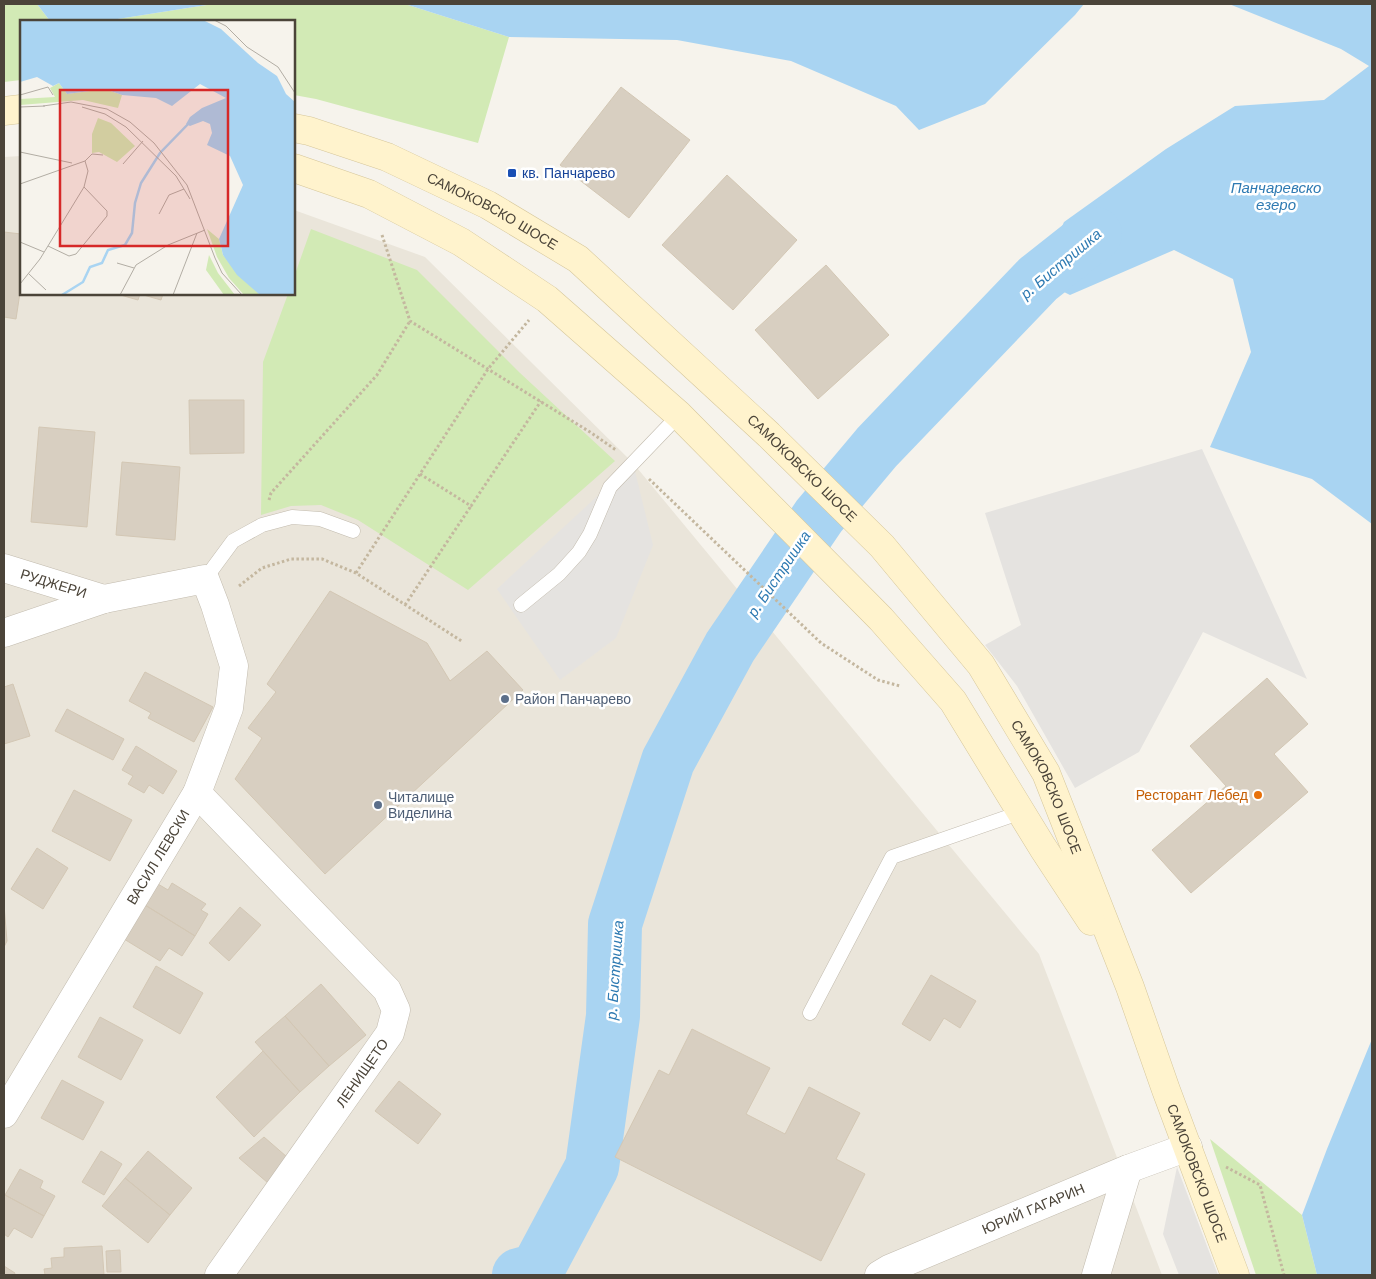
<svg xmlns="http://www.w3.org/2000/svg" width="1376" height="1279" font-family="'Work Sans',sans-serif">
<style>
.residential{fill:#eae5da}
.green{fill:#d2eab5}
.parking{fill:#e5e3e0}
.water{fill:#a9d4f2}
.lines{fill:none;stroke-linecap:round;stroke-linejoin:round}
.river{stroke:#a9d4f2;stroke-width:54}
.building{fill:#d8cfc1;stroke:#d3c7b4}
.service-casing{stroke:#c2bbae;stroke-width:15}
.minor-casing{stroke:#c2bbae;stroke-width:29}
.secondary-casing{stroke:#d6c79b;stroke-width:29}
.path{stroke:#c4b79f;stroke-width:3;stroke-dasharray:2.5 2.5;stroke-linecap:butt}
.service{stroke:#fff;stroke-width:14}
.minor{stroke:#fff;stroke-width:28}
.secondary{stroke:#fff3cd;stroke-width:28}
.transit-dot{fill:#1a4fb4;stroke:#fff;stroke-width:2}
.service-dot{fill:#5c6f8a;stroke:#fff;stroke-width:2}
.food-dot{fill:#e8710a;stroke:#fff;stroke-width:2}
.labels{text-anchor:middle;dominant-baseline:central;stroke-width:5;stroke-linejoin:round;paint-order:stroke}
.transit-label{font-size:14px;fill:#164399;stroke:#fff;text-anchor:start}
.street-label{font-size:14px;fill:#4b4439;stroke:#fff}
.service-label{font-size:14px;fill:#4e5e75;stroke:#fff;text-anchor:start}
.food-label{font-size:14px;fill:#c56008;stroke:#fff;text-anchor:end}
.water-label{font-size:15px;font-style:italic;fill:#2e7ab2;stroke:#fff}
.inset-river{fill:none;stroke:#a9d4f2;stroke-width:2.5}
.inset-road{fill:none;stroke:#b2ada4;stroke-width:1}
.view{fill:#d62828;fill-opacity:0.15;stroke:#d62828;stroke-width:2.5}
.inset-edge{fill:none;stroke:#4b4439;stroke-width:2.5}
</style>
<rect width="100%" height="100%" fill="#f6f3ec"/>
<!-- residential -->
<path class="residential" d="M21,156V294H294V210L425,257L633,463L1039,954L1162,1275H4V157Z"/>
<!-- green -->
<path class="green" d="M4,4H37L50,21H21V80L4,82Z
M213,4H405L509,37L478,143L316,99L294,95V21H105Z
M311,229L417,270L520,373L615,461L468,590L358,520L321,505L291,506L261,515L263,362L288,294H294V277Z
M1210,1139L1302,1215L1317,1275H1256Z"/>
<!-- parking -->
<path class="parking" d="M1202,449L1307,679L1203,632L1139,752L1075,788L1017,686L985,645L1021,625L985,513Z
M633,463L653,545L616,638L560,680L497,589Z
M1177,1167L1218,1275H1179L1163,1234Z"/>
<!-- water -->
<path class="water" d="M37,4H213L105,21H50Z
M405,4H1084L1075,15L985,104L919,130L896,106L791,61L677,40L509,37Z
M1229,4H1372V524L1312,479L1210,447L1251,352L1233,279L1174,250L1070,295L1038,279L1064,222L1166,149L1235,106L1324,100L1369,66L1341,49Z
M1372,1039V1275H1317L1302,1215L1327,1149Z"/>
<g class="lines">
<!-- river -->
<path class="river" d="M519,1275L537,1270L592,1167L613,1016L615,924L668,761L730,647L819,516L877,447L1038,279L1095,234"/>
</g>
<!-- building -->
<path class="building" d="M621,87L690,140L629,218L560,165Z
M727,175L797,240L733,310L662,245Z
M4,232L21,234V286L16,319L4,317Z
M826,265L889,335L818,399L755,330Z
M117,294H163L161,300L140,294L138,300Z
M189,400H244V453L190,454Z
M39,427L95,432L87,527L31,522Z
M122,462L180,467L175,540L116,535Z
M330,591L427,643L450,681L487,651L523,690L325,874L235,779L262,738L248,728L276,692L267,684Z
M145,672L213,707L194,742L148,718L151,713L129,701Z
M1267,678L1308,724L1274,754L1308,792L1191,893L1152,850L1226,786L1190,746Z
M13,684L30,736L4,744V687Z
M67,709L124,739L113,760L55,731Z
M136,746L177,771L163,794L149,785L144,793L128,784L133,776L122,770Z
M74,790L132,820L110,861L52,831Z
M37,848L68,868L43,909L11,889Z
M172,883L206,904L201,910L208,914L195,936L145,905L158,884L168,890Z
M4,905L7,941L4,947Z
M145,905L195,936L182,956L169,948L160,961L124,939Z
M240,907L261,925L229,961L209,943Z
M156,966L203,993L180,1034L133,1007Z
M931,975L976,1001L960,1028L944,1018L930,1041L902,1024Z
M321,984L366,1035L329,1066L285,1016Z
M285,1016L329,1066L300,1092L255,1042Z
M100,1017L143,1040L121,1080L78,1057Z
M692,1029L770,1068L746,1114L785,1134L809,1087L860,1113L836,1159L865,1174L821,1261L615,1157L659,1070L669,1075Z
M263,1051L300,1092L254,1137L216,1097Z
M62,1080L104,1102L83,1140L41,1118Z
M399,1081L441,1114L418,1144L375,1111Z
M264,1137L287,1157L268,1183L239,1158Z
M101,1151L122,1164L104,1195L82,1182Z
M148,1151L192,1188L170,1215L125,1178Z
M20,1169L43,1181L40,1188L55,1196L44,1216L5,1195Z
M125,1178L170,1215L148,1243L102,1206Z
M5,1195L44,1216L32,1238L14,1228L8,1237L4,1234V1198Z
M102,1246L104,1275H45L44,1269L52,1268L51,1258L64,1257V1248Z
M120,1250L121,1272H107L106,1251Z
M4,1266L15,1273L14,1275H4Z"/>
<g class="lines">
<defs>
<path id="service" d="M205,579L233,541L262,525L292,517L320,519L353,531
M521,605L559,574L579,552L590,534L610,487L679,415
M810,1013L892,857L1022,812"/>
<g id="minor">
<path id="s1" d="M4,568L104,599"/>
<path d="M4,633L104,599L205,579L215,605L234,666L229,708L197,793L4,1114"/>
<path d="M197,793L387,990L396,1010L390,1033L219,1275"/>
<path id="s2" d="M879,1275L889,1269L1128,1169L1188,1147"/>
<path d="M1096,1275L1128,1169"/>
</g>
<g id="secondary">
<path d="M4,111L21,109"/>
<path id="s3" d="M294,128L309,131L387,157L488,205L578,259L769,435L882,546L981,665L1046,773L1130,987L1166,1090L1235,1275"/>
<path d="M294,168L369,194L461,242L547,299L679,415L881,619L953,701L1043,848L1091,921"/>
</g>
</defs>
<!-- service casing -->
<use href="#service" class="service-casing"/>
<!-- minor casing -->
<use href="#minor" class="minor-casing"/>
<!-- secondary casing -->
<use href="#secondary" class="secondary-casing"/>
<!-- path -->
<path class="path" d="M382,235L410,321L590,432L616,450
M420,474L471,506L541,401
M649,479L821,643L878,680L900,686
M269,500L271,493L377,375L410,321
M356,573L488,369L529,320
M239,586L262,568L291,559H322L356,573L463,642
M405,605L471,506
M1226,1167L1260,1185L1284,1275"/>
<!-- service -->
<use href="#service" class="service"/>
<!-- minor -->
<use href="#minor" class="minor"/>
<!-- secondary -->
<use href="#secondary" class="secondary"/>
</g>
<!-- markers -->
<rect class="transit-dot" x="507" y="168" width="10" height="10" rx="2.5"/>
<g class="service-dot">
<circle cx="505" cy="699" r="5"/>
<circle cx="378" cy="805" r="5"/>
</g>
<circle class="food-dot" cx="1258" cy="795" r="5"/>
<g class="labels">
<!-- transit labels -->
<g class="transit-label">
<text x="522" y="173">кв. Панчарево</text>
</g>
<!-- street labels -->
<g class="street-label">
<text stroke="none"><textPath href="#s3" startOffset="216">САМОКОВСКО ШОСЕ</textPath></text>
<text stroke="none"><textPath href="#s3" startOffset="621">САМОКОВСКО ШОСЕ</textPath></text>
<text stroke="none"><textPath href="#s1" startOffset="52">РУДЖЕРИ</textPath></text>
<text stroke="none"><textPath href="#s3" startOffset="1026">САМОКОВСКО ШОСЕ</textPath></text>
<text transform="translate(158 857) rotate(-59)">ВАСИЛ ЛЕВСКИ</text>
<text transform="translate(362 1073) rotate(-55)">ЛЕНИЩЕТО</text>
<text stroke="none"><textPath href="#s3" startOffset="1441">САМОКОВСКО ШОСЕ</textPath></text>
<text stroke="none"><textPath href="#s2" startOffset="168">ЮРИЙ ГАГАРИН</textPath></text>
</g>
<!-- service labels -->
<g class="service-label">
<text x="515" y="699">Район Панчарево</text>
<text x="388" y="797">Читалище<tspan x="388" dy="16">Виделина</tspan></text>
</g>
<!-- food labels -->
<g class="food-label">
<text x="1248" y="795">Ресторант Лебед</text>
</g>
<!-- water labels -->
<g class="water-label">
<text x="1276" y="188">Панчаревско<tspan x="1276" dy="17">езеро</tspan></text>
<text transform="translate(1061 264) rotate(-40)">р. Бистришка</text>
<text transform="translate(779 574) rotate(-56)">р. Бистришка</text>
<text transform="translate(615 970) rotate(-86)">р. Бистришка</text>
</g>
</g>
<!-- overview -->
<g transform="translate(20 20)">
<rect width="275" height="275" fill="#f6f3ec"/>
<path d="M39,63L47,74L85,69L102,75L98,88L63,80L0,85V79L35,77L30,68ZM78,98L91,103L115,126L97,142L79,132L72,133V114ZM187,209L199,219L203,235L240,275H224L209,258L197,237ZM189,235L198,253L215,275H204L186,250Z" fill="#d2eab5"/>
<path d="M0,0H183L201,9L238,43L257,56L266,74L275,82V275H240L217,255L203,235L199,219L223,165L210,136L187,125L192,113L190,104L183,101L170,106L166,104L170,97L182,88L206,78L180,64L152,86L136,78L102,75L85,69L47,74L39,63L33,66L17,57L0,62Z" fill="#a9d4f2"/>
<path class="inset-river" d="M42,275L63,262L70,247L82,243L88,230L105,225L112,213L115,183L121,163L140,133L173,99"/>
<path class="inset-road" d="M194,0L206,6L227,27L258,47L275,73M0,75L28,67L33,75M23,86L51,82L87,89L110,102L134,123L167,165L195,238L202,253L222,275M0,87L25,86M62,87L85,94L106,107L156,156L170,179M0,132L52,143M103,144L123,121M0,164L65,141L72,134L83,135M139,194L149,175L164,169M0,222L24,232M28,226L49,236L56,234L87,196V191L64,167M97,243L114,248M9,254L26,270M0,264L20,239L64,167L68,151L65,141M100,275L116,245L148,225L185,210M153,275L177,213"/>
<path class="view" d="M40,70H208V226H40Z"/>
<rect width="275" height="275" class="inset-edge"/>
</g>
<!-- border -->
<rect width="1376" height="1279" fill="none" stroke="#4b4439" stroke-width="10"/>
</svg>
